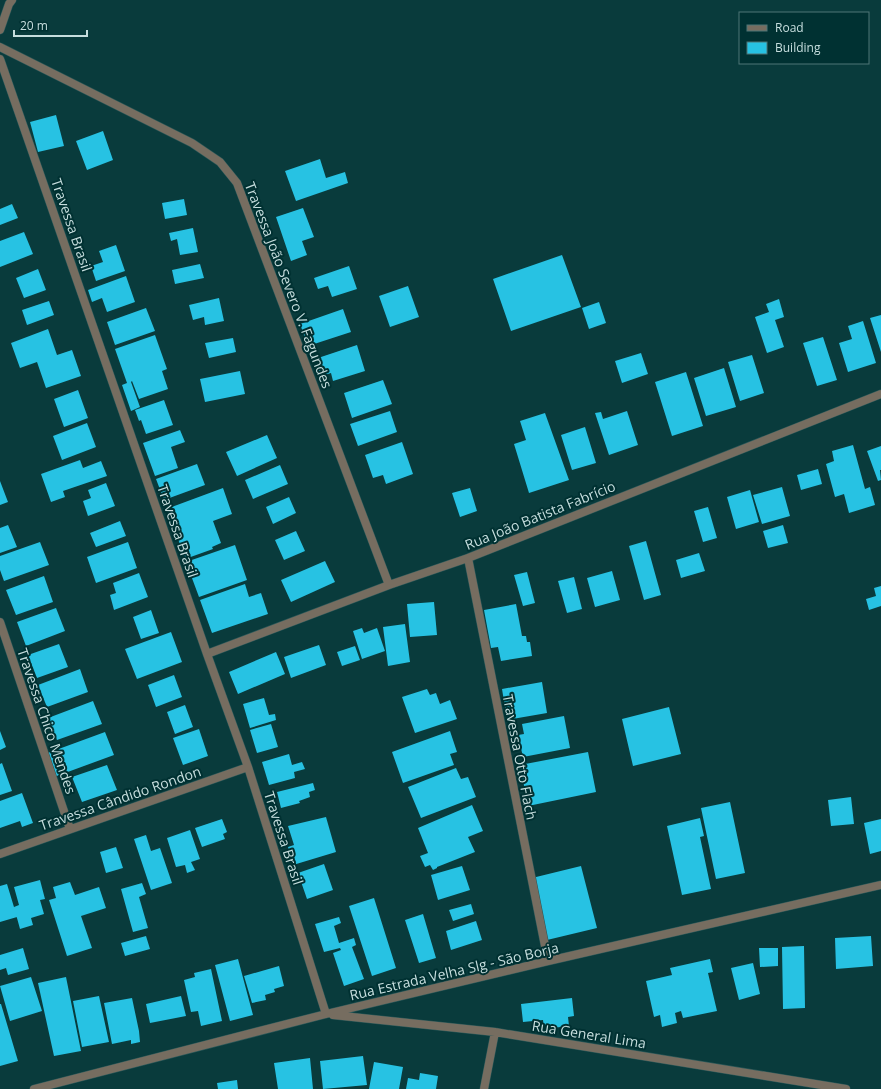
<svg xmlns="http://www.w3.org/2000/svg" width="881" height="1089" font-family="'Open Sans',sans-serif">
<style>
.building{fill:#27c2e3}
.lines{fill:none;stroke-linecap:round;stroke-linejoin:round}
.street-casing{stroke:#2b5859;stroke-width:9}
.street{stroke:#766d60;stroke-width:8}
.labels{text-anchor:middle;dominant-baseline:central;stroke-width:4;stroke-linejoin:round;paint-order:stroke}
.street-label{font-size:14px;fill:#c6dede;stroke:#003132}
</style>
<rect width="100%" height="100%" fill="#093b3c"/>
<!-- building -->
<path class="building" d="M56,115L64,146L38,152L30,122Z
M103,131L113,160L87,170L76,141Z
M320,159L326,178L345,172L348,183L296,201L285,171Z
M184,199L187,215L165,219L162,203Z
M12,204L18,218L0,225V209Z
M303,208L314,237L302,241L307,255L291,261L276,217Z
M193,228L198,252L180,255L177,239L171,241L169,233Z
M24,232L33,254L0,267V241Z
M116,245L125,271L96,281L91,266L103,262L99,251Z
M562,255L581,307L511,331L493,279Z
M200,264L204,278L175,284L172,270Z
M349,266L357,289L332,297L328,286L318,289L314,278Z
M38,269L46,290L24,298L16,278Z
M126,276L135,302L107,312L102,298L92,302L88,290Z
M408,286L419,317L390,327L379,296Z
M219,298L224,321L205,325L204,317L193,320L189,305Z
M779,299L784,317L775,320L784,347L767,353L755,317L769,312L766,304Z
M49,301L54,315L27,325L22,310Z
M599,302L606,323L589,329L582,308Z
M146,308L155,331L115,345L107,322Z
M343,309L351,332L308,346L300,324Z
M881,315V352L870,318Z
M863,321L876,363L848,372L839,343L852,339L848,326Z
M48,329L57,355L72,350L81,376L46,388L37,362L20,368L11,343Z
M155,335L167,369L162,371L168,389L139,399L132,381L131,382L140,407L131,411L122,385L127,383L115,349Z
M823,337L837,380L817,386L803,343Z
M233,338L236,352L209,358L205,343Z
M357,345L365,371L333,381L331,373L318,377L312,360Z
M641,353L648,374L622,383L615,361Z
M752,355L764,393L740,401L728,362Z
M724,368L736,407L706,416L694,378Z
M240,371L245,394L205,402L200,379Z
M686,372L703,426L672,436L655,382Z
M383,380L392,404L352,418L344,393Z
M78,390L88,418L64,427L54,399Z
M164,400L173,425L146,434L141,420L139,421L135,410Z
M390,411L397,432L358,446L350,424Z
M627,411L638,445L609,455L595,413L601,412L603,419Z
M545,413L569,480L529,493L514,444L526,440L520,421Z
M87,423L96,447L62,460L53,436Z
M585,427L596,463L572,470L561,435Z
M180,430L185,442L171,447L178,468L155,476L143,443Z
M267,435L277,458L237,476L226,452Z
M402,442L413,474L386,484L383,475L373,478L365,455Z
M853,445L865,489L870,487L875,505L849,513L844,494L835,497L826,464L834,461L832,451Z
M881,446V470H880L881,480L878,481L867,451Z
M80,460L83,468L101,461L107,476L63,491L65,497L51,502L41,474Z
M197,464L205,485L164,500L156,479Z
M280,465L288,484L253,499L245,480Z
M818,469L822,484L801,490L797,475Z
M0,481L8,502L0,505Z
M106,483L115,506L88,516L83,501L91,498L88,490Z
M782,487L790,516L762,524L753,495Z
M223,488L232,514L213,521L221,543L212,547L213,549L185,559L176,533H178L169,508Z
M470,488L477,511L460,517L452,493Z
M750,490L759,522L736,529L727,497Z
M289,497L296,513L273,524L266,507Z
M708,507L717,538L703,542L694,511Z
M120,521L126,536L96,547L90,533Z
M8,525L17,547L0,553V528Z
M783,525L788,543L768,548L763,531Z
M296,531L305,551L284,560L275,540Z
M646,541L661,595L644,600L629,546Z
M40,542L49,565L4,581L0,570V556Z
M128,542L137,568L96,583L87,557Z
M235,545L247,580L199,597L186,562Z
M699,553L705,571L681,578L676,560Z
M325,561L335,582L291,602L281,580Z
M612,571L620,600L595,607L587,578Z
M527,572L535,603L523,606L514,575Z
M139,573L148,597L114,610L110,595L116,593L113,583Z
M44,576L53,602L16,615L6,590Z
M574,577L582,609L567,613L558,581Z
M245,584L249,597L261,593L268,614L212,633L200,600Z
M881,586V606L869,610L866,599L876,596L874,588Z
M434,602L437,635L410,637L407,604Z
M516,604L522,636H526L527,642H530L532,656L501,661L498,647L491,648L484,610Z
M56,608L65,631L26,646L17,622Z
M151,610L159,633L141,639L133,617Z
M405,624L410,662L388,666L383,627Z
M362,628L364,633L377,628L385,651L362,659L353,631Z
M171,632L182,662L137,679L125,649Z
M59,644L68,667L37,678L28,655Z
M319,645L326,665L291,678L284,657Z
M355,646L360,660L342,666L337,652Z
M276,652L285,674L238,694L229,672Z
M80,669L88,692L47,707L38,685Z
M174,675L182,697L156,707L148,685Z
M542,682L547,713L507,720L502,689Z
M427,689L430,695L436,693L440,704L450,700L457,719L415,733L402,697Z
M264,698L269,715L275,714L276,720L250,728L243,704Z
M93,701L102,724L57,740L48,718Z
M185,705L193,727L175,734L167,712Z
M669,707L681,754L633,766L622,719Z
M564,716L570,748L523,757L518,735L524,734L522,724Z
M271,724L278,747L257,753L250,730Z
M199,729L208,756L183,765L173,738Z
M0,731L6,747L0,750Z
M450,731L457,752L450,754L454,765L403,783L392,752Z
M105,732L114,755L54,777L45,754Z
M588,752L596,792L528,806L520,765Z
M289,754L292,765L302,762L305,769L294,772L295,778L269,785L262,762Z
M2,763L12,791L0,795V764Z
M107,765L117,790L82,802L72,777Z
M456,768L461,779L468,777L476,797L421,818L408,787Z
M313,783L315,790L309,792L310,797L299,801L300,803L281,808L277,792Z
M22,793L33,823L22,827L20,821L0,828V801Z
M851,797L854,824L831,826L828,800Z
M730,802L745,873L716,879L701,808Z
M472,805L483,831L468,837L475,852L437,867V868L433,870L430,865L425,867L420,856L428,853L418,828Z
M326,817L336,852L293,865L288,847L294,845L288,826Z
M700,818L704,836L700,837L711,889L682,895L667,826Z
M222,819L227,832L223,834L225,839L202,847L195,828Z
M881,819V851L870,854L864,823Z
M190,830L200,859L191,862L195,870L187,873L185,865L176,867L167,838Z
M146,835L151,851L160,848L172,883L151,890L134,839Z
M116,847L123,868L106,873L100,852Z
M324,864L333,890L307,899L298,873Z
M462,866L470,890L438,900L431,875Z
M581,866L597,928L547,940L532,878Z
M40,880L45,899L40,900L44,914L31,918L33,925L20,929L14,907L19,905L14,887Z
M70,882L75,895L99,887L106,908L81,916L92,948L67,956L49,900L56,898L53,887Z
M142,883L146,894L139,897L148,928L133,932L121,889Z
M7,884L17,917L0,922V886Z
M374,898L396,968L372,976L349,906Z
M471,904L474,914L453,921L449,910Z
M423,914L436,958L419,963L405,920Z
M339,917L341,923L334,926L339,943L354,938L356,945L352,947L364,979L344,986L333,953L341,950L340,948L324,952L315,924Z
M476,921L482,940L451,950L446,931Z
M146,936L150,949L125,956L121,943Z
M871,936L873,966L836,969L835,938Z
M804,946L805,1008L783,1009L782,947Z
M23,948L29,969L8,975L6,968L0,970V955Z
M759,948H778V966L760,967Z
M238,959L253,1015L230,1021L215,965Z
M710,959L713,972L708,973L717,1011L683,1018L681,1011L675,1013L677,1023L662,1027L660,1015L654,1017L646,981L672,975L670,968Z
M753,963L760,994L739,1000L731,968Z
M279,966L284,986L274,989L275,992L265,995L266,1000L252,1003L244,976Z
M211,969L222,1021L201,1026L198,1011L191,1012L184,980L195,977L194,973Z
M31,977L42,1011L10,1021L0,986Z
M66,977L81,1051L54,1056L38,983Z
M99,996L109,1042L82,1047L73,1001Z
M181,996L186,1016L150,1023L146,1004Z
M132,998L139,1031L140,1042L131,1044V1040L112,1044L104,1003Z
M572,998L574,1016L568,1017L569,1026L544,1029L543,1020L523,1022L521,1004Z
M0,1004H1L18,1061L0,1066Z
M363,1056L367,1085L323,1089L320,1061Z
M310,1058L313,1089H278L274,1063Z
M374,1062L403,1067L399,1089H369Z
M420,1073L438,1076L436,1089H406L408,1078L419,1080Z
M237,1080L238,1089H218L217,1083Z"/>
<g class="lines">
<defs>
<path id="street" d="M0,30L9,4L12,0
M0,47L192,143L220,162L237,183L389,585
M0,59L207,654L248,767L326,1014
M468,558L548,961
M0,622L70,829
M207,654L389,585L468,558L881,394
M0,854L248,767
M333,1015L495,1032L846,1089
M34,1089L326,1014L548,961L881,885
M484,1089L495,1032"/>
</defs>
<!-- street casing -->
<use href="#street" class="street-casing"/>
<!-- street -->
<use href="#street" class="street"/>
</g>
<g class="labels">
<!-- street labels -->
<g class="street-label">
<text transform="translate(72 225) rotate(71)">Travessa Brasil</text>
<text transform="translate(289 285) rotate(69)">Travessa João Severo V. Fagundes</text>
<text transform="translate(540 515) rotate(-22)">Rua João Batista Fabrício</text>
<text transform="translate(178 531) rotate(71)">Travessa Brasil</text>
<text transform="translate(47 721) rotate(71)">Travessa Chico Mendes</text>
<text transform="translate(520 757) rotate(79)">Travessa Otto Flach</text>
<text transform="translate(120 798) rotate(-19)">Travessa Cândido Rondon</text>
<text transform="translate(284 838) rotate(72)">Travessa Brasil</text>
<text transform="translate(454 971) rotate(-13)">Rua Estrada Velha Slg - São Borja</text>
<text transform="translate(589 1034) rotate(9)">Rua General Lima</text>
</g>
</g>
<!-- legend -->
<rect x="739" y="12" width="130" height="52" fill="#003132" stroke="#4f7677"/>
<rect x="747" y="25" width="20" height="6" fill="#766d60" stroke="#4f7677"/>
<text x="775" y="32" font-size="12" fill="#c6dede">Road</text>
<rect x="747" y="42" width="20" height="12" fill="#27c2e3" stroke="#4f7677"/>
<text x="775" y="52" font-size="12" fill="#c6dede">Building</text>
<!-- scale -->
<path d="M14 30v6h73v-6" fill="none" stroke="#c6dede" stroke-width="2"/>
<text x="20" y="30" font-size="12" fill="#c6dede" stroke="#003132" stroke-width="3" paint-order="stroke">20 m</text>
</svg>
